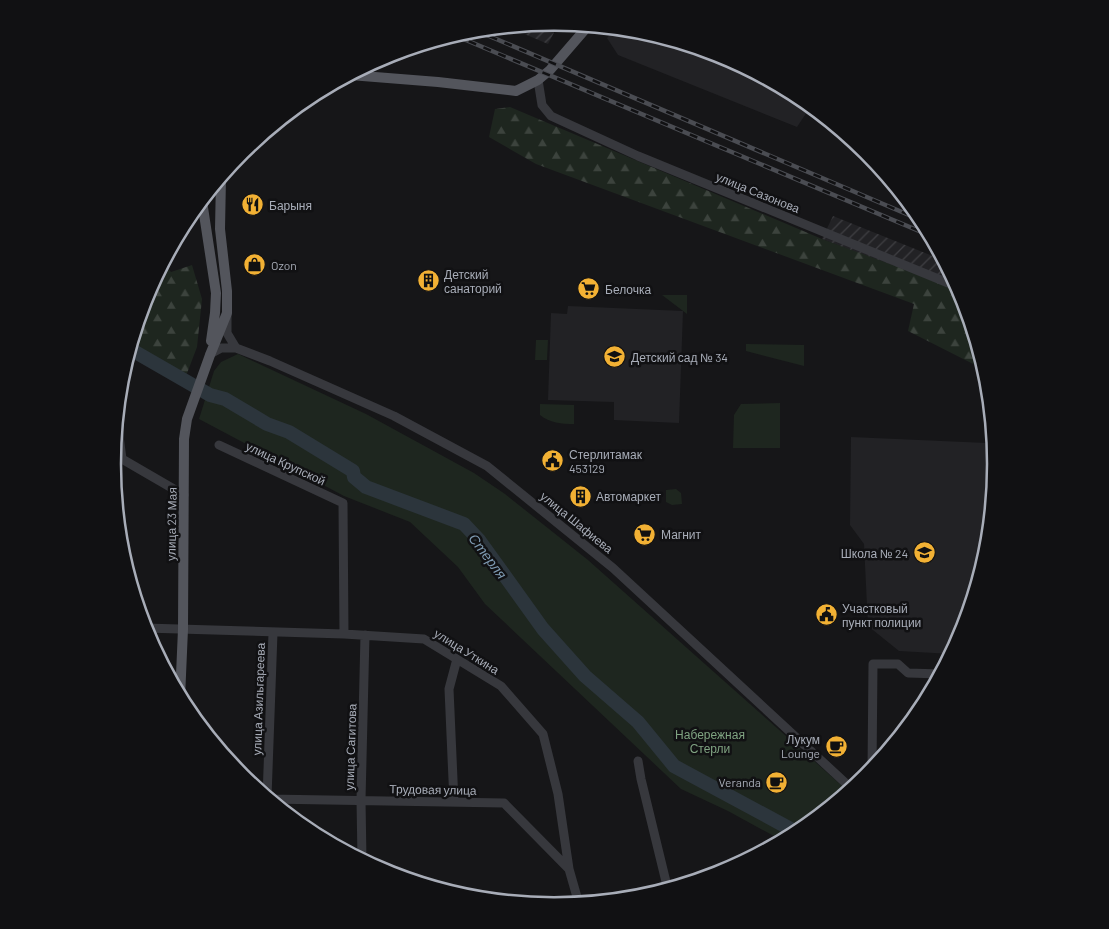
<svg xmlns="http://www.w3.org/2000/svg" width="1109" height="929" font-family="Barlow,sans-serif">
<style>
.built{fill:#222225}
.industrial{fill:url(#industrial-furrows)}
.green{fill:#1e261f}
.forest{fill:url(#forest-firs)}
.lines{fill:none;stroke-linecap:round;stroke-linejoin:round}
.river{stroke:#2c353c;stroke-width:14}
.minor{stroke:#37383d;stroke-width:9}
.major{stroke:#53555c;stroke-width:10}
.rail-casing{stroke:#4a4c52;stroke-width:4.5}
.rail{stroke:#111113;stroke-width:2.5;stroke-dasharray:8;stroke-linecap:butt}
.labels{text-anchor:middle;dominant-baseline:central;stroke-width:5;stroke-linejoin:round;paint-order:stroke}
.street-label{font-size:12px;fill:#a8adb8;stroke:#111113}
.poi-label{font-size:12px;fill:#a8adb8;stroke:#111113;text-anchor:start}
.park-label{font-size:12px;fill:#7fa381;stroke:#111113}
.water-label{font-size:14px;font-style:italic;fill:#7f9bb3;stroke:#111113}
.rim{fill:none;stroke:#a8adb8;stroke-width:2.5}
</style>
<defs>
<pattern id="industrial-furrows" width="10" height="10" patternUnits="userSpaceOnUse" patternTransform="scale(1.25)"><rect width="10" height="10" fill="#222225"/><path d="M-1 1l2-2M0 10L10 0M9 11l2-2" fill="none" stroke="#3f3f43"/></pattern>
<pattern id="forest-firs" width="22" height="20" patternUnits="userSpaceOnUse" patternTransform="scale(1.25)"><rect width="22" height="20" fill="#1e261f"/><path d="M5 1l3.5 6h-7zM16 11l3.5 6h-7z" fill="#3c433d"/></pattern>
</defs>
<rect width="100%" height="100%" fill="#161618"/>
<!-- built -->
<path class="built" d="M615,29L641,31L724,56L800,97L811,106L797,127L618,55L607,38Z
M568,306L683,311L679,423L614,420V402L548,400L551,313L567,314Z
M851,437L987,443L986,492L994,493L988,551L963,634L952,654L899,651L868,626L864,544L850,525Z"/>
<!-- industrial -->
<path class="industrial" d="M555,23H559L548,44L508,27Z
M833,216L945,261L961,293L822,239Z"/>
<!-- green -->
<path class="green" d="M662,295H687V314Z
M536,340H548L547,360H535Z
M746,344L804,345V366L746,351Z
M238,354L366,414L474,473L505,494L588,560L849,792L800,832L783,841L728,811L681,789L485,604L458,567L410,522L344,496L199,419L214,371L221,362Z
M780,403V448H733L734,415L741,404Z
M540,404L574,405V424C561,424 550,423 540,415Z
M676,489L681,493L682,504L672,505L666,502V490Z"/>
<!-- forest -->
<path class="forest" d="M510,107L822,239L960,290L985,370L908,331L914,304L536,164L489,137L495,109Z
M163,263L171,272L192,265L202,299L197,347L186,376L131,345L146,295Z"/>
<g class="lines">
<!-- river -->
<path class="river" d="M130,349L210,395L225,399L267,424L289,432L353,471L354,477L366,487L464,524L479,540L543,629L585,676L638,722L674,766L798,833"/>
<!-- minor -->
<path class="minor" d="M538,80L542,105L551,116L638,156L958,287
M227,316V333L236,348
M210,354L221,348H236L270,361L394,416L487,466L613,568L852,789
M117,420L122,459
M219,445L343,503L344,634
M113,459H122L184,495
M145,628L344,634L424,639L501,686L543,734L558,794L569,869L579,904
M638,761L641,779L668,890
M872,771L873,664H898L908,673L941,674
M267,797L273,633
M269,799L504,803L569,869
M454,802L449,689L457,659
M362,860L361,800L365,635"/>
<!-- major -->
<path class="major" d="M350,75L438,82L516,91L538,80L550,70L588,26
M202,201L216,293L215,313L211,341
M180,698L183,629L184,439L187,419L210,355L227,313V291L220,229L221,178"/>
<defs>
<path id="rail" d="M475,30L923,221
M454,35L931,236"/>
</defs>
<!-- rail casing -->
<use href="#rail" class="rail-casing"/>
<!-- rail -->
<use href="#rail" class="rail"/>
</g>
<!-- icons -->
<defs>
<symbol id="restaurant-disc" viewBox="-11 -11 22 22"><circle r="9.5" fill="#f2b134" stroke="#111113"/><path d="M-5-6h1v4h1v-4h1v4h1v-4h1v5L-1.5 .5V6h-2V.5L-5-1ZM5-6V6H3V1.5H1.5Q1.5-4 5-6Z" fill="#111"/></symbol>
<symbol id="shop-disc" viewBox="-11 -11 22 22"><circle r="9.5" fill="#f2b134" stroke="#111113"/><path d="M-5-2.5h2.3a2.7 3.5 0 0 1 5.4 0H5L5.5 6h-11ZM-1.5-2.5h3a1.5 2.3 0 0 0-3 0Z" fill="#111"/></symbol>
<symbol id="building-disc" viewBox="-11 -11 22 22"><circle r="9.5" fill="#f2b134" stroke="#111113"/><path d="M-4-6H4V6H1V3H-1V6H-4ZM-2.5-4.3h1.7v1.8h-1.7ZM.8-4.3h1.7v1.8H.8ZM-2.5-1h1.7V.8h-1.7ZM.8-1h1.7V.8H.8Z" fill="#111"/></symbol>
<symbol id="supermarket-disc" viewBox="-11 -11 22 22"><circle r="9.5" fill="#f2b134" stroke="#111113"/><path d="M-6-5.5h2.5l.6 2H6L4.5 2H-2.5L-4.4-4H-6ZM-1.5 3.2a1.3 1.3 0 1 0 .1 0ZM3 3.2a1.3 1.3 0 1 0 .1 0Z" fill="#111"/></symbol>
<symbol id="school-disc" viewBox="-11 -11 22 22"><circle r="9.5" fill="#f2b134" stroke="#111113"/><path d="M0-5L7-2L0 1L-7-2ZM-4 1L0 2.5L4 1V4Q0 6-4 4Z" fill="#111"/></symbol>
<symbol id="civic-disc" viewBox="-11 -11 22 22"><circle r="9.5" fill="#f2b134" stroke="#111113"/><path d="M-.6-6.5H3V-4.5H.6V-3L4-1V1h2V6H-6V1h2V-1L-.6-3ZM-1.2 2.5V6h2.4V2.5Z" fill="#111"/></symbol>
<symbol id="cafe-disc" viewBox="-11 -11 22 22"><circle r="9.5" fill="#f2b134" stroke="#111113"/><path d="M-5.5-4.5H6V0H3Q3 3.5 0 3.5H-2.5Q-5.5 3.5-5.5 0ZM3-3.2v2h1.7v-2ZM-6 4.5H4V6H-6Z" fill="#111"/></symbol>
</defs>
<g fill-rule="evenodd">
<use href="#restaurant-disc" x="240" y="192" width="25" height="25"/>
<use href="#shop-disc" x="242" y="252" width="25" height="25"/>
<use href="#building-disc" x="416" y="268" width="25" height="25"/>
<use href="#supermarket-disc" x="576" y="276" width="25" height="25"/>
<use href="#school-disc" x="602" y="344" width="25" height="25"/>
<use href="#civic-disc" x="540" y="448" width="25" height="25"/>
<use href="#building-disc" x="568" y="484" width="25" height="25"/>
<use href="#supermarket-disc" x="632" y="522" width="25" height="25"/>
<use href="#school-disc" x="912" y="540" width="25" height="25"/>
<use href="#civic-disc" x="814" y="602" width="25" height="25"/>
<use href="#cafe-disc" x="824" y="734" width="25" height="25"/>
<use href="#cafe-disc" x="764" y="770" width="25" height="25"/>
</g>
<g class="labels">
<!-- street labels -->
<g class="street-label">
<text transform="translate(758 192) rotate(22)">улица Сазонова</text>
<text transform="translate(286 463) rotate(25)">улица Крупской</text>
<text transform="translate(577 522) rotate(39)">улица Шафиева</text>
<text transform="translate(171 524) rotate(-89)">улица 23 Мая</text>
<text transform="translate(467 651) rotate(32)">улица Уткина</text>
<text transform="translate(258 699) rotate(-88)">улица Азильгареева</text>
<text transform="translate(350 747) rotate(-88)">улица Сагитова</text>
<text transform="translate(433 789) rotate(1)">Трудовая улица</text>
</g>
<!-- poi labels -->
<g class="poi-label">
<text x="269" y="205">Барыня</text>
<text x="271" y="265">Ozon</text>
<text x="444" y="274">Детский<tspan x="444" dy="14">санаторий</tspan></text>
<text x="605" y="289">Белочка</text>
<text x="631" y="357">Детский сад № 34</text>
<text x="569" y="454">Стерлитамак<tspan x="569" dy="14">453129</tspan></text>
<text x="596" y="496">Автомаркет</text>
<text x="661" y="534">Магнит</text>
<text x="908" y="553" text-anchor="end">Школа № 24</text>
<text x="842" y="608">Участковый<tspan x="842" dy="14">пункт полиции</tspan></text>
<text x="820" y="739" text-anchor="end">Лукум<tspan x="820" dy="14">Lounge</tspan></text>
<text x="761" y="782" text-anchor="end">Veranda</text>
</g>
<!-- park labels -->
<g class="park-label">
<text x="710" y="734">Набережная<tspan x="710" dy="14">Стерли</tspan></text>
</g>
<!-- water labels -->
<g class="water-label">
<text transform="translate(488 556) rotate(53)">Стерля</text>
</g>
</g>
<!-- crop -->
<path d="M0 0H1109V929H0ZM121 464a433 433 0 1 1 866 0a433 433 0 1 1-866 0Z" fill="#111113" fill-rule="evenodd"/>
<path class="rim" d="M121 464a433 433 0 1 1 866 0a433 433 0 1 1-866 0Z"/>
</svg>
